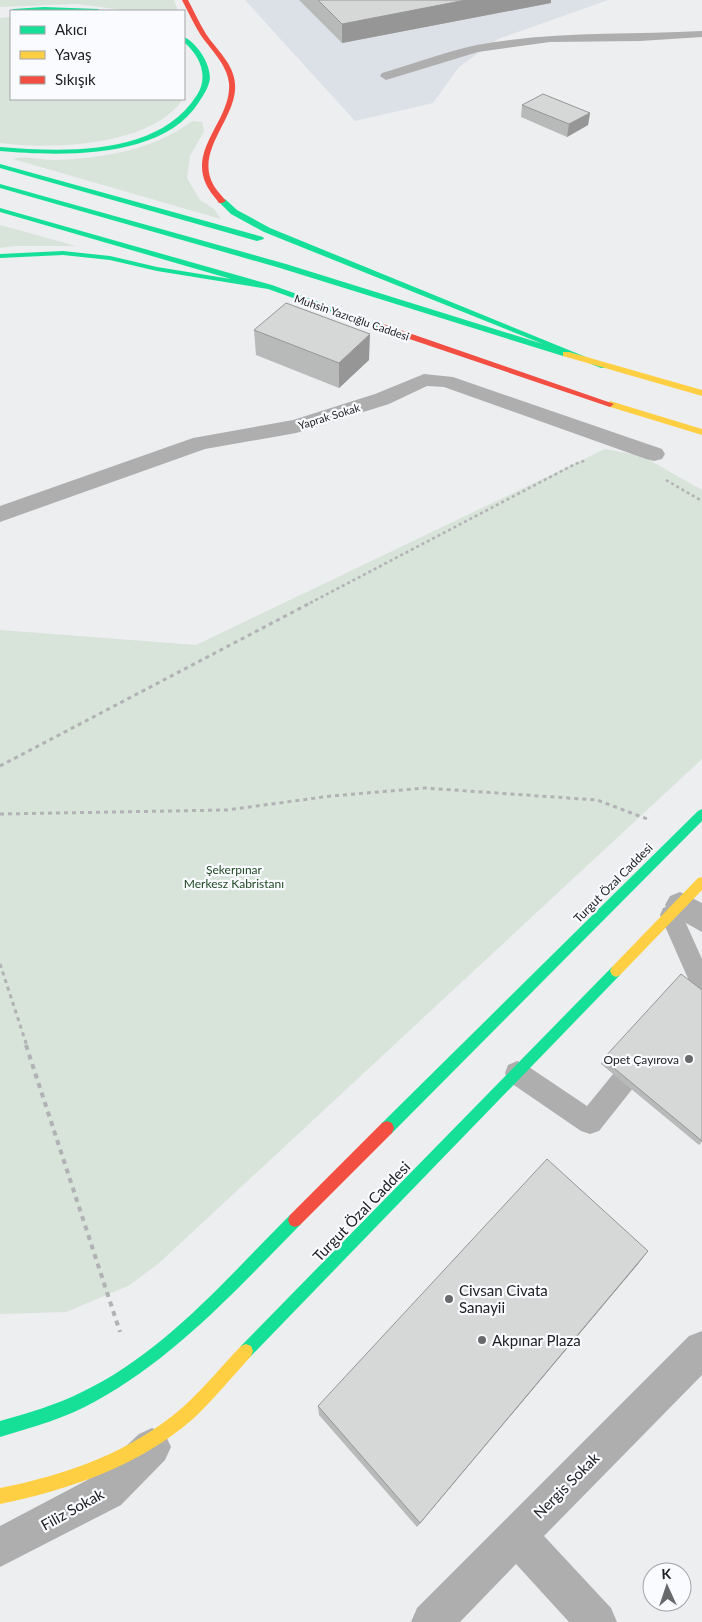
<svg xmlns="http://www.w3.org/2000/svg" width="702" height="1622" font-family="Lato,sans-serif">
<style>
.built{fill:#dce0e7}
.green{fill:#d8e3d9}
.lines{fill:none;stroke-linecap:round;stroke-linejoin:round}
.path-far2{stroke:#b1b2b4;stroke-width:2.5;stroke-dasharray:3 3;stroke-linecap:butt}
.path-far1{stroke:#b1b2b4;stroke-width:3;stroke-dasharray:4 4;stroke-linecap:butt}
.path{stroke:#b1b2b4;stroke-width:4;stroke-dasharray:5 5;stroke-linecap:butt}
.lane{fill:#aeaeaf;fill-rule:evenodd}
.street{fill:#aeaeaf;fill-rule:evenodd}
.fast{fill:#16e098;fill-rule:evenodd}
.slow{fill:#ffcf43;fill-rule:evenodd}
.jam{fill:#f24e42;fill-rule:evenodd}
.wall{fill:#b8b9b9}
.shaded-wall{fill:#969696}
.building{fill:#d6d7d7;stroke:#969696}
.poi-dot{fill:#67696a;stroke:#f9fbfe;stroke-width:2}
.labels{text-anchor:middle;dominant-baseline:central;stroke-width:4.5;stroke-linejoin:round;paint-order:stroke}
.far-street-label{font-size:11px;fill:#202122;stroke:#f9fbfe}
.park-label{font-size:12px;fill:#204923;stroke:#f9fbfe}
.street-label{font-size:12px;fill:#202122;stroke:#f9fbfe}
.poi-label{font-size:12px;fill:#202122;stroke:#f9fbfe;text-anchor:end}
.near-street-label{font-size:15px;fill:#202122;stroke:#f9fbfe}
.near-poi-label{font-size:15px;fill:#202122;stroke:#f9fbfe;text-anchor:start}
</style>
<rect width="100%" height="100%" fill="#eceef0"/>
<!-- built -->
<path class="built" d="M245,0H608L498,39L459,67L433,103L355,121Z"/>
<!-- green -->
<path class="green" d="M0,0H174L178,11H131L77,4L0,7Z
M11,17V99H183C152,146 51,150 0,143V18Z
M192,121L202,122L204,131L190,156L187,178L200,200L214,209L221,219L13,159C26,155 40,160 54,160C101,159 154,150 192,121Z
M0,225L76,246H14L0,248Z
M605,449L642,456L702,490V759L158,1264L128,1286L66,1312L0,1314V630L196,645Z"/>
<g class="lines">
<!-- path-far2 -->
<path class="path-far2" d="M666,480L702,501
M310,603L575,464L587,460"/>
<!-- path-far1 -->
<path class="path-far1" d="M0,766L312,602
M0,814L227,810L331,796L425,788L597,800L650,820
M0,964L27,1046"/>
<!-- path -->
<path class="path" d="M26,1045L120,1332"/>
<!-- lane -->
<path class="lane" d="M702,31V37L640,41L550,42L478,52L386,80L380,76L382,73C413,64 445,52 477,45C551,31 627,35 702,31Z
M671,905L679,908L702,959V996L694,992L660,915L663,908Z
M640,1049L649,1052L652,1060L649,1068L599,1131L590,1134L581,1131L508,1081L505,1073L508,1065L517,1061L526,1065L587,1106L631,1052Z"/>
<!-- street -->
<path class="street" d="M424,374L453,377L662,449L665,454L662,459L654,461L646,459L444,387L427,386L389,404L296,433L205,449L0,522V506L193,438L293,420L375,394Z
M680,892L702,903V932L670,914L665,905L670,896Z
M702,1331V1375L544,1536L611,1608L617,1622H569L516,1564L460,1622H411L417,1608L689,1336Z
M152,1428L165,1434L171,1447L165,1460L121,1505L0,1567V1526L93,1477L139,1434Z"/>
<!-- fast -->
<path class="fast" d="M44,7L98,9L101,11H10L13,9Z
M184,37C197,43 210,63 210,78C209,87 204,94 199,102C163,160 59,156 0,151V147C63,152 158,157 197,95C209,76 200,56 184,42Z
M0,164L263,237L264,239L257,241L0,168Z
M0,184L286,264L543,344L264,232L231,214L218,201L225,199L237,210L270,228L608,366L607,368H601L569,355L563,356L280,268L0,188Z
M0,208L272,285L384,326L377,328L268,289L157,271L110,260L63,255L0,258V254L63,251L110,256L157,267L231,279L0,212Z
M702,809V821L392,1133L387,1135L382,1133L380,1128L382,1123L698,811Z
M616,965L620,967L622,971L620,975L251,1356L246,1358L241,1356L239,1351L241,1346L612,967Z
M295,1213L300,1215L302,1220L300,1225C237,1289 176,1357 96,1401C66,1418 33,1427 0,1437V1421C28,1413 56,1405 82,1392C164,1353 227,1278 290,1215Z"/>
<!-- slow -->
<path class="slow" d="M563,352H569L702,390V396L563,356Z
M610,401L702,429V435L607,406L606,404Z
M702,877V890L620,975L616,977L612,975L610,971L612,967L698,878Z
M246,1344L251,1346L253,1351L251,1356C232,1377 214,1399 194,1418C141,1465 69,1490 0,1504V1488C66,1475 132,1452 183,1407C204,1388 222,1366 241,1346Z"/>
<!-- jam -->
<path class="jam" d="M182,0H188C194,11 199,23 206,34C216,49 234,64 235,84C238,118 193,151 214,186C217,191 222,196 226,201L222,203H219C215,197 209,191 206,184C189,147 232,119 229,83C227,64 210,49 200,34C193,23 188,11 182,0Z
M377,324H383L614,404L610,407L607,406L377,328Z
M387,1121L392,1123L394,1128L392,1133L300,1225L295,1227L290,1225L288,1220L290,1215L382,1123Z"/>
</g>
<!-- wall -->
<path class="wall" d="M299,0H551V3L342,43Z
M522,105L590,113L588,125L567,137L521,117Z
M254,330L369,360L339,388L256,355Z
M702,990V1142L699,1145L601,1064L603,1059Z
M648,1251L638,1264L417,1527L319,1415L318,1406Z"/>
<!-- shaded-wall -->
<path class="shaded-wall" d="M466,0H551V3L342,43V24Z
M590,113L588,125L567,137L569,124Z
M370,334L369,360L339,388V363Z
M648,1251L638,1264L417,1527L420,1523Z"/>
<!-- building -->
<path class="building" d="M318,0H466L342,24Z
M543,94L590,113L569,124L522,105Z
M286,303L370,334L339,363L254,330Z
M681,974L702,990V1141L603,1059Z
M547,1159L648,1251L420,1523L318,1406Z"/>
<!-- markers -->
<g class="poi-dot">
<circle cx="689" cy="1059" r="5"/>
<circle cx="449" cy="1299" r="5"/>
<circle cx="482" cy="1340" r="5"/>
</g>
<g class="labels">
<!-- far-street labels -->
<g class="far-street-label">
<text transform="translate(352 317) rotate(19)">Muhsin Yazıcığlu Caddesi</text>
<text transform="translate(329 416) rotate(-17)">Yaprak Sokak</text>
</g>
<!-- park labels -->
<g class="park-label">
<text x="234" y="869">Şekerpınar<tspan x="234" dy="14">Merkesz Kabristanı</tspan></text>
</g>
<!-- street labels -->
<g class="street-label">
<text transform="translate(613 883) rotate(-45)">Turgut Özal Caddesi</text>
</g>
<!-- poi labels -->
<g class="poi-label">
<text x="679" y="1059">Opet Çayırova</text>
</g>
<!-- near-street labels -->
<g class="near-street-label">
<text transform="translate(361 1211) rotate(-46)">Turgut Özal Caddesi</text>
<text transform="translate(566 1485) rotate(-45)">Nergis Sokak</text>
<text transform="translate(72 1509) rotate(-29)">Filiz Sokak</text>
</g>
<!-- near-poi labels -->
<g class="near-poi-label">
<text x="459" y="1290">Civsan Civata<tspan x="459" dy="17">Sanayii</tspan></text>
<text x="492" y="1340">Akpınar Plaza</text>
</g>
</g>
<!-- legend -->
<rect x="10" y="10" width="175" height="90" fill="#f9fbfe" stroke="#a2a4a6"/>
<rect x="20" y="26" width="25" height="8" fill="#16e098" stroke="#a2a4a6"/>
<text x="55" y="35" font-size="15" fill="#202122">Akıcı</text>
<rect x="20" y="51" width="25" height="8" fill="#ffcf43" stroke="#a2a4a6"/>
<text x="55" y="60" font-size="15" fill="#202122">Yavaş</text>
<rect x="20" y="76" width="25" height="8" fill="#f24e42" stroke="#a2a4a6"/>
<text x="55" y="85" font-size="15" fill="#202122">Sıkışık</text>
<!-- north arrow -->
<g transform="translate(667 1587) rotate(357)"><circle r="24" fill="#f9fbfe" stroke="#a2a4a6"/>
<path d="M0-4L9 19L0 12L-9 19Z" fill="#67696a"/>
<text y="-8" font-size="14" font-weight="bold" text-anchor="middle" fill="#202122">K</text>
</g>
</svg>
